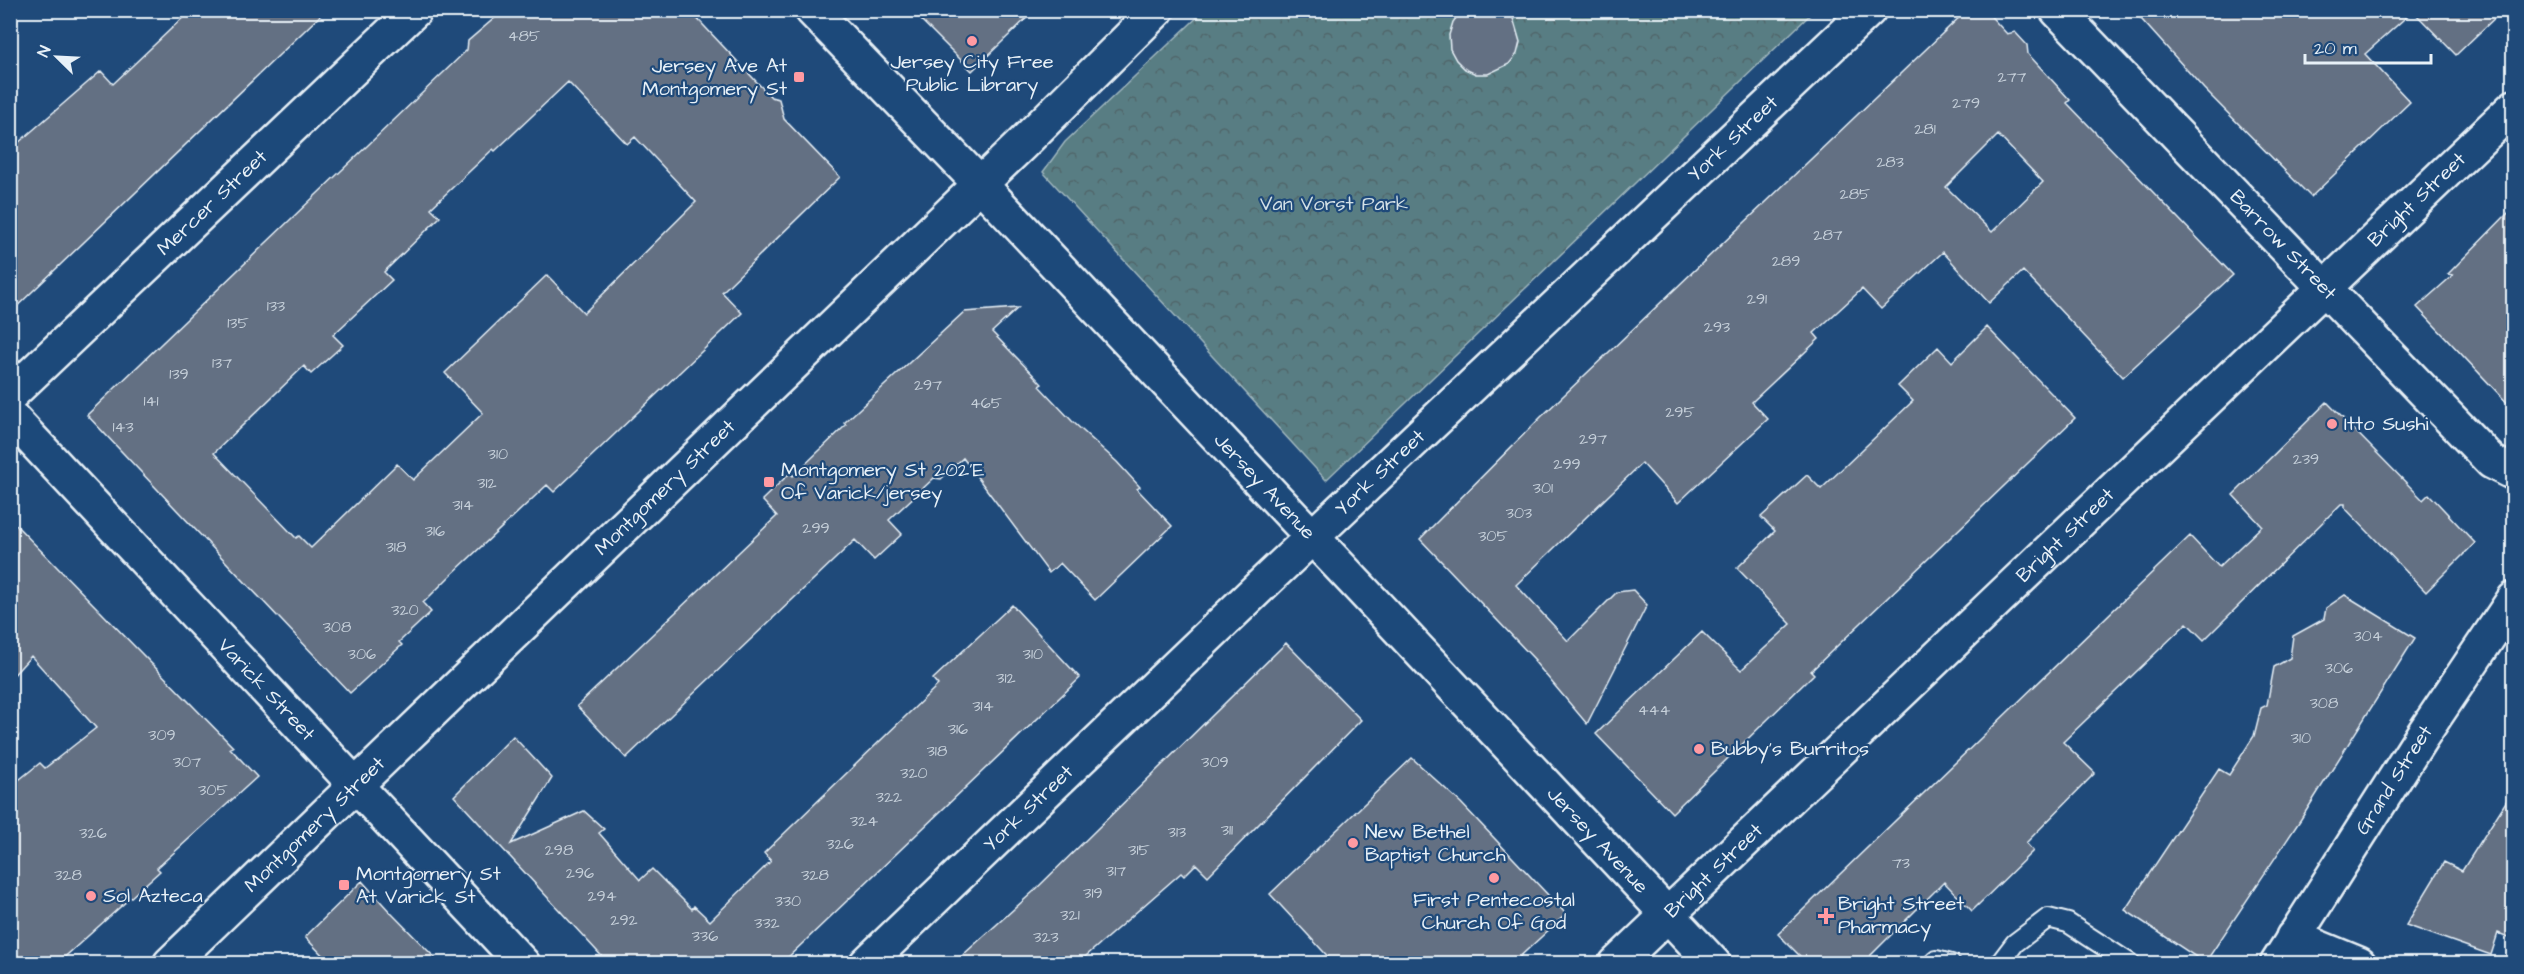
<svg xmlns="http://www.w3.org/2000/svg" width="2524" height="974" font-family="'Architects Daughter',sans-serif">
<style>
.forest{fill:url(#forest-crowns);stroke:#a0b7be;stroke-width:1.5}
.building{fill:#647083;stroke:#e8f1f8;stroke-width:1.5;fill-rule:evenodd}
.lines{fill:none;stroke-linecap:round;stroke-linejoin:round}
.lane-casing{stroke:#e8f1f8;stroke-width:22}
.street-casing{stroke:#e8f1f8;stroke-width:38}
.secondary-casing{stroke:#e8f1f8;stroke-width:38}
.lane{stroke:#1f4a7a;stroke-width:18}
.street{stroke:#1f4a7a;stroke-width:33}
.secondary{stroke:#1f4a7a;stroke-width:33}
.poi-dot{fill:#ff9aa2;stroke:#1f4a7a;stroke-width:2}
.labels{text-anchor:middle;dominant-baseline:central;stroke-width:4.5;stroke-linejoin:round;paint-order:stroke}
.number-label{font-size:16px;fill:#c7d1db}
.poi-label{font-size:20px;fill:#e8f1f8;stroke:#1f4a7a;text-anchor:start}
.street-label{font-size:20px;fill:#e8f1f8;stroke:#1f4a7a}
.park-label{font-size:20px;fill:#d3e0e6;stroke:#1f4a7a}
</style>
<defs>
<pattern id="forest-crowns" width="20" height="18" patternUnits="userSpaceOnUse" patternTransform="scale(1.5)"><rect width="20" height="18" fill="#597d83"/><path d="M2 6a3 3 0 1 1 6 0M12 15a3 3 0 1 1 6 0" fill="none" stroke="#506569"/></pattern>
</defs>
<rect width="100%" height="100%" fill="#1f4a7a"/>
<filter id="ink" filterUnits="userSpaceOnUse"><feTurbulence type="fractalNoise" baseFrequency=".0167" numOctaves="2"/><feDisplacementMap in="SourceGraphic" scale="12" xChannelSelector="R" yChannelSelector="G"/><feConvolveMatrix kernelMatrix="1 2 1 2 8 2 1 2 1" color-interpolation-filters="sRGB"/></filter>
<g filter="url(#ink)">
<!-- forest -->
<path class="forest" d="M1204,11H1814L1326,480L1043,172L1065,142Z"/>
<!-- building -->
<path class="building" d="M191,10H326L10,313V150L101,71L113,84Z
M504,10H689L771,97L779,99L784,119L840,177L722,292L742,313L554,492L547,485L450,576L423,603L431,612L399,642L402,645L350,693L87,415L467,50L468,41ZM568,82L627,144L635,137L696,202L584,313L547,275L445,373L483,413L413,480L397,464L311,548L299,536L296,538L214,453L304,366L311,374L343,345L333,335L392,280L384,272L440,217L431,208L493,149L495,151Z
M911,10H1035L972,71Z
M1462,10H1505L1513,18L1520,42L1517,54L1509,64L1488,74H1476L1465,69L1456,60L1450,49L1449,35L1453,22Z
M1967,10H1985L2007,34L2015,32L2027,45L2028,54L2070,100L2067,103L2233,275L2123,377L2023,271L1989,303L1943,252L1881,309L1862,289L1814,333L1819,339L1752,402L1768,419L1678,503L1642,463L1516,585L1568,641L1617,592L1633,590L1647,605L1587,724L1534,661L1535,660L1420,539L1541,417ZM1998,135L2043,182L1992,232L1946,187Z
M2133,10H2503L2456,55L2413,11L2365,54L2410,102L2311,197L2204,89Z
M2514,207V410L2417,307L2453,275L2448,274Z
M1018,308L992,332L1042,384L1039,386L1072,421L1117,462L1140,487L1137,489L1172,526L1095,600L1060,563L1049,573L963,458L941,479L934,478L889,520L902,534L874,560L855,540L626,758L577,706L777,516L762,500L790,473L793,476L846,425L844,423L964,312Z
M1987,327L2075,418L1811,671L1814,674L1672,813L1596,734L1702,632L1741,670L1791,624L1737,568L1775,531L1761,517L1807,475L1821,489L1913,401L1898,386L1938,347L1952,362Z
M2327,402L2423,500L2429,494L2475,543L2426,592L2345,508V504H2341L2204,640L2187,623L2063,742L2095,773L2026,843L2033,851L1972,911L1944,882L1863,963H1807L1778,934L2190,536L2219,567L2262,526L2233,495Z
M10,519L233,747L230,748L257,777L157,868L160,871L58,963H10V787L40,763L45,768L96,728L31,656L10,679Z
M2345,595L2415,638L2301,819L2205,963L2125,910L2219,769L2229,775L2254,736L2261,708L2267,705L2274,667L2290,658L2293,636L2324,619L2326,608Z
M1012,605L1080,678L782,963H608L454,796L513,736L552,778L511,844L584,811L604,829L599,833L640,880L652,869L692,909L694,906L710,921L771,861L764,853L938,685L933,679Z
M1286,643L1361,720L1208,876L1196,864L1184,876L1181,873L1078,963H954L1034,891Z
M1412,758L1461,803L1566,914L1513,963H1334L1270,894Z
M2514,789V939L2498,933L2491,955L2406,925L2444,862L2462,871Z
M362,881L391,913L440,963H330L305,937Z"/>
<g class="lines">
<defs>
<path id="lane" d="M1932,964L1936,960L1951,964
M1999,964L2015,943L2048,918L2068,923L2131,964"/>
<g id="street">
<path id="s1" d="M2057,10L2492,462L2514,473"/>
<path id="s2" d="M10,395L415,10"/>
<path id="s3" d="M10,416L523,964"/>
<path d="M2293,937L2359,964"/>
<path id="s4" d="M170,964L1022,144L1157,10"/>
<path id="s5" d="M866,964L1271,576L1869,10"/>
<path id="s6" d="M1616,964L2514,107"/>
</g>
<g id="secondary">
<path id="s7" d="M812,10L980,184L1714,964"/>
<path id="s8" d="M2277,964L2422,736L2514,599"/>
</g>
</defs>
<!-- lane casing -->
<use href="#lane" class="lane-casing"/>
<!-- street casing -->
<use href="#street" class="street-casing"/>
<!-- secondary casing -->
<use href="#secondary" class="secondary-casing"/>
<!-- lane -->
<use href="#lane" class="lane"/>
<!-- street -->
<use href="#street" class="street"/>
<!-- secondary -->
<use href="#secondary" class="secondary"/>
</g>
</g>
<!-- markers -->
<g class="poi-dot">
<circle cx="972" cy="41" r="6"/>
<rect x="793" y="71" width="12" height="12" rx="3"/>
<circle cx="2332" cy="424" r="6"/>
<rect x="763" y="476" width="12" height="12" rx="3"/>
<circle cx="1699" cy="749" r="6"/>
<circle cx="1353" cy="843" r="6"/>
<circle cx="1494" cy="878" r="6"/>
<rect x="338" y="879" width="12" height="12" rx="3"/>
<circle cx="91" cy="896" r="6"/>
<path d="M1823 907h6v6h6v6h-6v6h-6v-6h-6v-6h6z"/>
</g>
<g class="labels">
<!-- number labels -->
<g class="number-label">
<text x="524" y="36">485</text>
<text x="2012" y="77">277</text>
<text x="1966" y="103">279</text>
<text x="1925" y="129">281</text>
<text x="1890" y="162">283</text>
<text x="1855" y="194">285</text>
<text x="1828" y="235">287</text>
<text x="1786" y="261">289</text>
<text x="1757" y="299">291</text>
<text x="276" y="306">133</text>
<text x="238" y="323">135</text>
<text x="1717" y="327">293</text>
<text x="222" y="363">137</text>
<text x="179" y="374">139</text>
<text x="928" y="385">297</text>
<text x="151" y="401">141</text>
<text x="986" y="403">465</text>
<text x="1680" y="412">295</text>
<text x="123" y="427">143</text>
<text x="1593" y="439">297</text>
<text x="498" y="454">310</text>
<text x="2306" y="459">239</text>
<text x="1567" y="464">299</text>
<text x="487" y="483">312</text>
<text x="1543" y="488">301</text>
<text x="463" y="505">314</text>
<text x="1519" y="513">303</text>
<text x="816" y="528">299</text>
<text x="435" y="531">316</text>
<text x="1493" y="536">305</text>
<text x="396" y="547">318</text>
<text x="405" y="610">320</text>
<text x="337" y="627">308</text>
<text x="2368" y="636">304</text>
<text x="362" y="654">306</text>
<text x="1033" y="654">310</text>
<text x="2339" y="668">306</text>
<text x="1006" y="678">312</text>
<text x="2324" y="703">308</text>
<text x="983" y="706">314</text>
<text x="1654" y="710">444</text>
<text x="958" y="729">316</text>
<text x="162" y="735">309</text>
<text x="2301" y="738">310</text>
<text x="937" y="751">318</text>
<text x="187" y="762">307</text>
<text x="1215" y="762">309</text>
<text x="914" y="773">320</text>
<text x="213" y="790">305</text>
<text x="889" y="797">322</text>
<text x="864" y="821">324</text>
<text x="1227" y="830">311</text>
<text x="1177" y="832">313</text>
<text x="93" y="833">326</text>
<text x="840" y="844">326</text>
<text x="559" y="850">298</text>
<text x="1139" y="850">315</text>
<text x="1901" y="863">73</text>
<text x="1116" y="871">317</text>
<text x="580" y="873">296</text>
<text x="68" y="875">328</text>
<text x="815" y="875">328</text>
<text x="1093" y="893">319</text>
<text x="602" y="896">294</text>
<text x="788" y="901">330</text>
<text x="1070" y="915">321</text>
<text x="624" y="920">292</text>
<text x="767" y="923">332</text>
<text x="705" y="936">336</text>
<text x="1046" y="937">323</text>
</g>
<!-- poi labels -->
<g class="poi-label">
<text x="972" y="62" text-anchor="middle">Jersey City Free<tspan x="972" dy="23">Public Library</tspan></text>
<text x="787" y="66" text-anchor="end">Jersey Ave At<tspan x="787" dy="23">Montgomery St</tspan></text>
<text x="2344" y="424">Itto Sushi</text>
<text x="781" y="470">Montgomery St 202'E<tspan x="781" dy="23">Of Varick/jersey</tspan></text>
<text x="1711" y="749">Bubby’s Burritos</text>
<text x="1365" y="832">New Bethel<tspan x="1365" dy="23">Baptist Church</tspan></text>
<text x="356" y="874">Montgomery St<tspan x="356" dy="23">At Varick St</tspan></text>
<text x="103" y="896">Sol Azteca</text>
<text x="1494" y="900" text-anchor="middle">First Pentecostal<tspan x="1494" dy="23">Church Of God</tspan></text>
<text x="1838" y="904">Bright Street<tspan x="1838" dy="23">Pharmacy</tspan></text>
</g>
<!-- street labels -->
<g class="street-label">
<text stroke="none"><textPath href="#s5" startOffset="1197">York Street</textPath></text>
<text stroke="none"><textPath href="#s6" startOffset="1107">Bright Street</textPath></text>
<text stroke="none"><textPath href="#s2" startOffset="279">Mercer Street</textPath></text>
<text stroke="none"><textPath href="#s1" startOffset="326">Barrow Street</textPath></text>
<text stroke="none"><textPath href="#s5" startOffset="711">York Street</textPath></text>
<text stroke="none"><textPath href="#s7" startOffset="657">Jersey Avenue</textPath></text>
<text stroke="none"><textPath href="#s4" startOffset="687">Montgomery Street</textPath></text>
<text stroke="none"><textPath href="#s6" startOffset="621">Bright Street</textPath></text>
<text stroke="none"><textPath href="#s3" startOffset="375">Varick Street</textPath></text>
<text stroke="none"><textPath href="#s8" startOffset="218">Grand Street</textPath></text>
<text stroke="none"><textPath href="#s5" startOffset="225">York Street</textPath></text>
<text stroke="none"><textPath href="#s4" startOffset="201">Montgomery Street</textPath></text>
<text stroke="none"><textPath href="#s7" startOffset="1143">Jersey Avenue</textPath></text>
<text stroke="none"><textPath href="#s6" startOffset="135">Bright Street</textPath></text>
</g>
<!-- park labels -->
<g class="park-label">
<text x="1334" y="204">Van Vorst Park</text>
</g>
</g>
<!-- margin -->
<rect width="2524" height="974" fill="none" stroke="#1f4a7a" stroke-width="36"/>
<rect x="18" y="18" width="2488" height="938" fill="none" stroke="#e8f1f8" stroke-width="2" filter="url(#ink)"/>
<!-- north arrow -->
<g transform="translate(57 57) rotate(294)" stroke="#1f4a7a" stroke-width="4.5" paint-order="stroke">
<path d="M0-4.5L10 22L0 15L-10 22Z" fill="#e8f1f8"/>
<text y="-9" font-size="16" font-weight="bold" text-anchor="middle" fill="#e8f1f8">N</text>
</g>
<!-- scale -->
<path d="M2305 54v9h126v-9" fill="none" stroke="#e8f1f8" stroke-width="3"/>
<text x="2314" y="54" font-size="18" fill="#e8f1f8" stroke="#1f4a7a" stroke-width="4.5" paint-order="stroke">20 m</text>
</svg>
